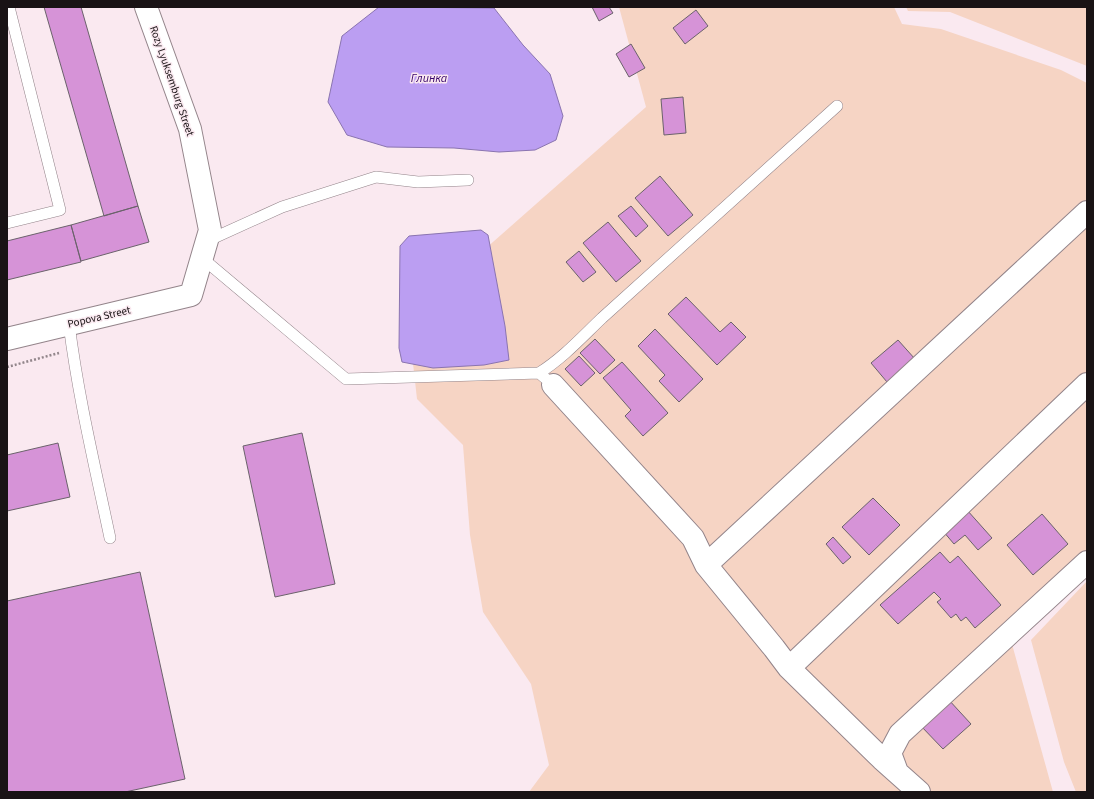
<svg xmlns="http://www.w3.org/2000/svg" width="1094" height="799" font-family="'Source Sans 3',sans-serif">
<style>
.green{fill:#f6d4c4}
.water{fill:#bb9ef2;stroke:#8a74b0}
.building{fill:#d693d7;stroke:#6b626b}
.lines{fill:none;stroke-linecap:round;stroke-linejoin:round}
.lane-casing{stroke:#93848a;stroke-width:12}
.street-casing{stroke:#93848a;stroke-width:24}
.path{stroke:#92868b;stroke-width:2.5;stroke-dasharray:2 2;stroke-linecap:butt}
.lane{stroke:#fff;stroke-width:11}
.street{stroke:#fff;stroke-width:22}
.labels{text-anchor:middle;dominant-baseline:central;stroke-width:3;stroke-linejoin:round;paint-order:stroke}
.street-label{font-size:11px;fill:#191315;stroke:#fae9f0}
.water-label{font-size:12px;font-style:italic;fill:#3a066b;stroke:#fae9f0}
</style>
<rect width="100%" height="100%" fill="#fae9f0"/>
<!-- green -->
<path class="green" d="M619,7H894L902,24L941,29L1061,70L1087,83V558L1010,637L1053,792H529L549,765L531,684L483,612L470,535L463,445L417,399L407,310L468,264L646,107Z
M906,7H1087V66L950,12L908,11Z
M1087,581V792H1076L1064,762L1031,640Z"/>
<!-- water -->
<path class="water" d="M379,7L494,8L523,45L550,74L563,116L556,140L535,150L499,152L454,148L387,147L347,135L328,102L342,36Z
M481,230L488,235L505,326L509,360L484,365L433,368L402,362L399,348L400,246L409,236Z"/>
<!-- building -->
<path class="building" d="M44,7H81L138,206L104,216Z
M592,7H609L613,13L599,21Z
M696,10L708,26L685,44L673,28Z
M631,44L645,68L629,77L616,54Z
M683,97L686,133L664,135L661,99Z
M660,176L693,215L668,236L635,198Z
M138,206L149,242L81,261L71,225Z
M631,206L648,226L636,237L618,216Z
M608,222L641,261L616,282L583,243Z
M71,225L81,262L7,280V241Z
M579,251L596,272L583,282L566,262Z
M686,297L720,332L731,322L746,337L717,365L668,314Z
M655,329L703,379L679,402L659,381L665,375L638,346Z
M595,339L615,360L600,374L580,353Z
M898,340L915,359L887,382L871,363Z
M579,356L595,373L581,386L565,369Z
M622,362L668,413L643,436L625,416L631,410L603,378Z
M302,433L335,584L275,597L243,446Z
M58,443L70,497L7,511V455Z
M873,498L900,525L869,555L842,527Z
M967,510L992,538L978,550L965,535L954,544L943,531Z
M1042,514L1068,544L1033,575L1007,545Z
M833,537L851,557L843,564L826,544Z
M940,552L950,563L958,556L1001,605L975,628L966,617L961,621L956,614L951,618L937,602L941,599L934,592L898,624L880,605Z
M140,572L185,779L125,792H7V601Z
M948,699L971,724L943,749L920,725Z"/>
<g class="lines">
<defs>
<path id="lane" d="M7,223L60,210L9,7
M207,241L282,207L376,177L418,182L468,180
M202,258L346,379L539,373L545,378
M69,324C78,396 95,467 110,538
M539,373C563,358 582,337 602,318L837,106"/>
<path id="street" d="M7,339L191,295L210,230L190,129L146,7
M553,385L693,538L706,565L774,648L789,668L882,759L919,792
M706,565L1087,212
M789,668L1087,384
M897,772L890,753L900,734L1087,562"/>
</defs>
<!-- lane casing -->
<use href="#lane" class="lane-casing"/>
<!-- street casing -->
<use href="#street" class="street-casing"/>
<!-- path -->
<path class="path" d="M7,367L59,353"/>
<!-- lane -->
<use href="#lane" class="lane"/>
<!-- street -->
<use href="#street" class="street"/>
</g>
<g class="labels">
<!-- street labels -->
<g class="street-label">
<text transform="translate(172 81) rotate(71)">Rozy Lyuksemburg Street</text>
<text transform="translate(99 317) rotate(-13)">Popova Street</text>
</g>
<!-- water labels -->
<g class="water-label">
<text x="429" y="78">Глинка</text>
</g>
</g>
<!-- border -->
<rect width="1094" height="799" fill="none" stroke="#191315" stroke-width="16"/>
</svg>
